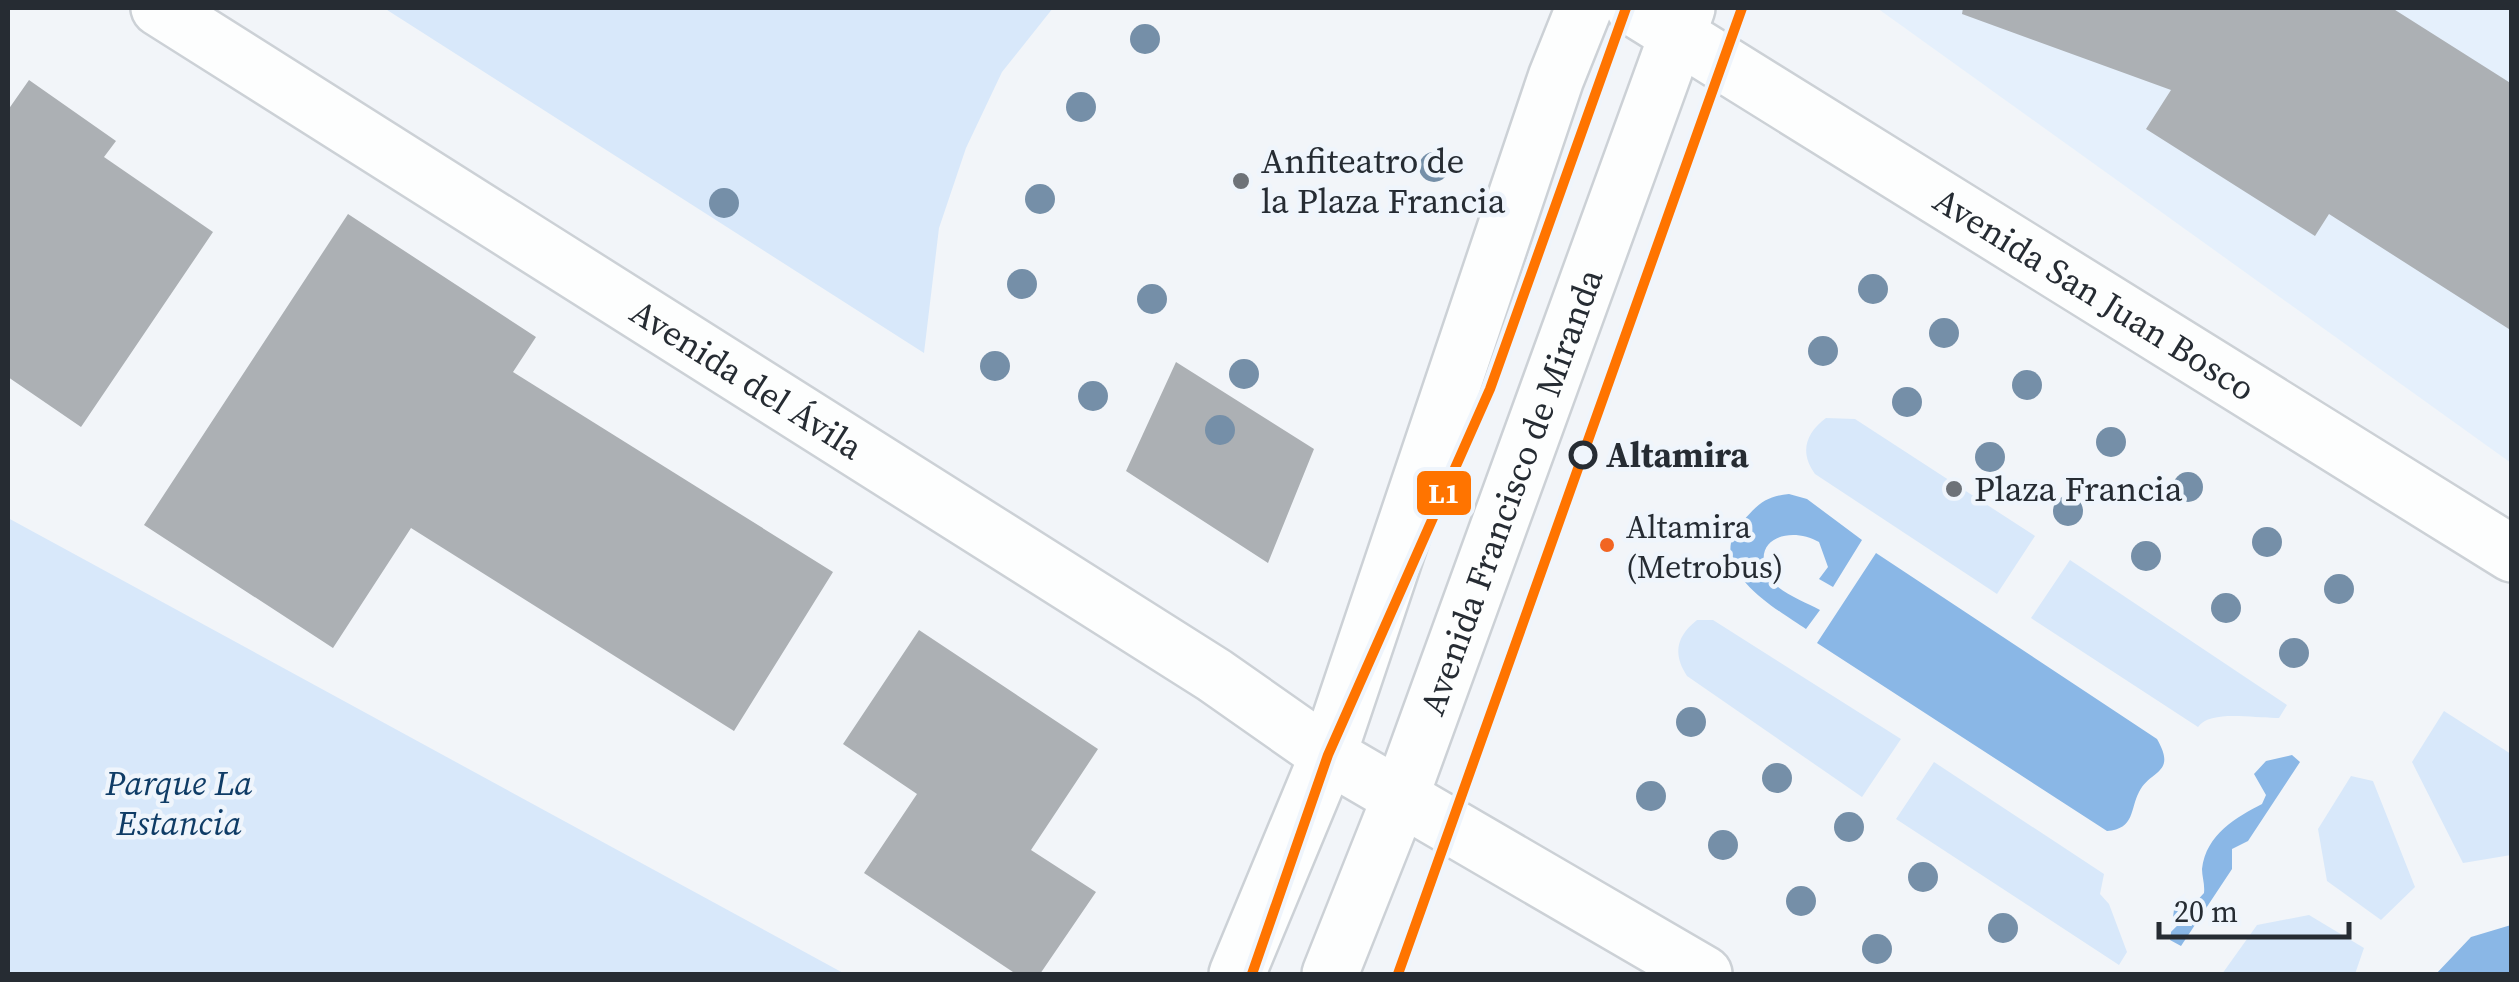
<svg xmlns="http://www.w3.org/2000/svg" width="2519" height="982" font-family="'Source Serif 4',serif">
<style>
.built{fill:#e5f0fc}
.green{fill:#d8e8fa}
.water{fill:#8ab7e6}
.building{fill:#acb0b4}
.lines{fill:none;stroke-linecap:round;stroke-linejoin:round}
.secondary-casing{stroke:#ccd1d6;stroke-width:60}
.primary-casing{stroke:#ccd1d6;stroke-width:60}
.secondary{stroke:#fdfefe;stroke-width:55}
.primary{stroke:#fdfefe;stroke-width:55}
.metro-1-casing{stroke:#eff5fc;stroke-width:18}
.metro-1{stroke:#ff7400;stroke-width:10}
.tree{fill:#758fa8}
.poi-dot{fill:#6d7278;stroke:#eff5fc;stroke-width:4}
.stop-dot{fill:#eff5fc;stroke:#262c33;stroke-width:5}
.bus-dot{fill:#f26522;stroke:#eff5fc;stroke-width:4}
.labels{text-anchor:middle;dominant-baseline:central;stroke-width:9;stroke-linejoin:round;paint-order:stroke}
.bus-label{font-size:32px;fill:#262c33;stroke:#eff5fc;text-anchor:start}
.poi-label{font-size:35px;fill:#262c33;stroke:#eff5fc;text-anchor:start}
.street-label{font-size:35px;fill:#262c33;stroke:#eff5fc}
.stop-label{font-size:35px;font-weight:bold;fill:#262c33;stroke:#eff5fc;text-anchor:start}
.park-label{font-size:35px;font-style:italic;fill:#0f3c66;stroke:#eff5fc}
.line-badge{stroke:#eff5fc;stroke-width:4}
.badge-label{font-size:28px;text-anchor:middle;font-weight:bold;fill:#fff}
</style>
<rect width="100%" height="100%" fill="#f2f5f9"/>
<!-- built -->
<path class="built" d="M1877,8H2511V463Z"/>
<!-- green -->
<path class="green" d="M384,8H1053L1002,72L966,148L939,228L924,353Z
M1826,418L1855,419L2035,536L1997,594L1815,474C1799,452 1806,433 1826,418Z
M8,518L845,974H8Z
M2070,560L2287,705L2279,718C2256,719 2211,709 2198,727L2031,618Z
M1697,620H1713L1901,739L1862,797L1687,676C1672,653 1677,636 1697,620Z
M2444,711L2511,754V855L2463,863L2412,762Z
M1934,762L2104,874L2100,894L2109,904L2127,952L2119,965L1896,819Z
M2351,776L2373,781L2415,887L2381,920L2327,881L2318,829Z
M2309,915L2364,948L2355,974H2222L2257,925Z"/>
<!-- water -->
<path class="water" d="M1789,494L1807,499L1862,540L1833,587L1819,579L1828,567L1819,542C1792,526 1750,537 1768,575C1776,592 1804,601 1820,610L1806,629C1775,608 1701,567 1743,521C1758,504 1766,496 1789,494Z
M1876,553L2157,739C2177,774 2151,769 2139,792C2130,809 2135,829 2107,831L1817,643Z
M2292,755L2300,762L2248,841L2232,849V869L2181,946L2170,940L2175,902L2194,904L2204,893C2205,884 2202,877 2202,869C2206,834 2237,817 2262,804L2266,795L2254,774L2266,761Z
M2511,925V974H2436L2471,937Z"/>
<!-- building -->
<path class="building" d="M1963,8H2392L2512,84V331L2329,214L2315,236L2146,129L2171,90L1962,14Z
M29,80L116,141L104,157L213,232L81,427L8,377V110Z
M348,214L536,337L513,372L833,572L734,731L411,528L333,648L144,525Z
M1176,362L1314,449L1268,563L1126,471Z
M919,630L1098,749L1031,850L1096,892L1040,974H1016L864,873L917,794L843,744Z"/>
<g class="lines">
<defs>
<g id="secondary">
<path id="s1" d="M159,8L1214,675L1328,755L1704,974"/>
<path id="s2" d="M1634,8L2512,554"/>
</g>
<g id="primary">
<path d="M1237,974L1328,755L1556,78L1584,8"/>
<path id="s3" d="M1330,974L1400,798L1687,8"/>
</g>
</defs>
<!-- secondary casing -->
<use href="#secondary" class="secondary-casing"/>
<!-- primary casing -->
<use href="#primary" class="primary-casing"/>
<!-- secondary -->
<use href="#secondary" class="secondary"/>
<!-- primary -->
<use href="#primary" class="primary"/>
<defs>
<path id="metro-1" d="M1252,974L1328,755L1490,389L1626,8
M1398,974L1742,8"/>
</defs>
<!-- metro-1 casing -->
<use href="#metro-1" class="metro-1-casing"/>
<!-- metro-1 -->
<use href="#metro-1" class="metro-1"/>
</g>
<!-- trees -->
<g class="tree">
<circle cx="1145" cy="39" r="15"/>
<circle cx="1081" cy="107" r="15"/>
<circle cx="1434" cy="167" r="15"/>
<circle cx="1040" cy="199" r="15"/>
<circle cx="724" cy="203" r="15"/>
<circle cx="1022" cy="284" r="15"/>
<circle cx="1873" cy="289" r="15"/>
<circle cx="1152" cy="299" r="15"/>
<circle cx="1944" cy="333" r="15"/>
<circle cx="1823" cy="351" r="15"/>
<circle cx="995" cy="366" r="15"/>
<circle cx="1244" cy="374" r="15"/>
<circle cx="2027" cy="385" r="15"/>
<circle cx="1093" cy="396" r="15"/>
<circle cx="1907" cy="402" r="15"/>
<circle cx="1220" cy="430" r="15"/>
<circle cx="2111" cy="442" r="15"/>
<circle cx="1990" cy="457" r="15"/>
<circle cx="2188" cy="487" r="15"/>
<circle cx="2068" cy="511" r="15"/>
<circle cx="2267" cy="542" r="15"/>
<circle cx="2146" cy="556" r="15"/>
<circle cx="2339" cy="589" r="15"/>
<circle cx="2226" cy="608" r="15"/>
<circle cx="2294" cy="653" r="15"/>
<circle cx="1691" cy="722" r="15"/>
<circle cx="1777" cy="778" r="15"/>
<circle cx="1651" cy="796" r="15"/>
<circle cx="1849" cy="827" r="15"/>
<circle cx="1723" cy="845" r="15"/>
<circle cx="1923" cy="877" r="15"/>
<circle cx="1801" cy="901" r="15"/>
<circle cx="2003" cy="928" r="15"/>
<circle cx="1877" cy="949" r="15"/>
</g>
<!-- markers -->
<g class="poi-dot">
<circle cx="1241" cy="181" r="10"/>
<circle cx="1954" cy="489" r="10"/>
</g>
<circle class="stop-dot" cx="1583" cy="455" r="12"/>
<circle class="bus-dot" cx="1607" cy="545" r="9"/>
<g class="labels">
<!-- bus labels -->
<g class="bus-label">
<text x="1626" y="527">Altamira<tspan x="1626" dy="40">(Metrobus)</tspan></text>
</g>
<!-- poi labels -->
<g class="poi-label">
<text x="1261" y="161">Anfiteatro de<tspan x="1261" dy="40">la Plaza Francia</tspan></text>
<text x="1974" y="489">Plaza Francia</text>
</g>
<!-- street labels -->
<g class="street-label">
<text stroke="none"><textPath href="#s2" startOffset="542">Avenida San Juan Bosco</textPath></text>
<text stroke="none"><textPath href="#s1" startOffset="695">Avenida del Ávila</textPath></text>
<text stroke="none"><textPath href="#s3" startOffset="515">Avenida Francisco de Miranda</textPath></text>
</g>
<!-- stop labels -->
<g class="stop-label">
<text x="1606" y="455">Altamira</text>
</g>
<!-- park labels -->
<g class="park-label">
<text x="179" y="783">Parque La<tspan x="179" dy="40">Estancia</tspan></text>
</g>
</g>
<rect class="line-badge" x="1415" y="469" width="58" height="48" rx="10" fill="#ff7400"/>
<g class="badge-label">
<text x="1444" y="503">L1</text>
</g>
<!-- border -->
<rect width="2519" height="982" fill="none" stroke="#262c33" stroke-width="20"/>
<!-- scale -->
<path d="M2159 922v15h190v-15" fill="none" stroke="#262c33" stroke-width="5"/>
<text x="2174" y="922" font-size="30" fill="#262c33" stroke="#eff5fc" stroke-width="8" paint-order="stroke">20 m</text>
</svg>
